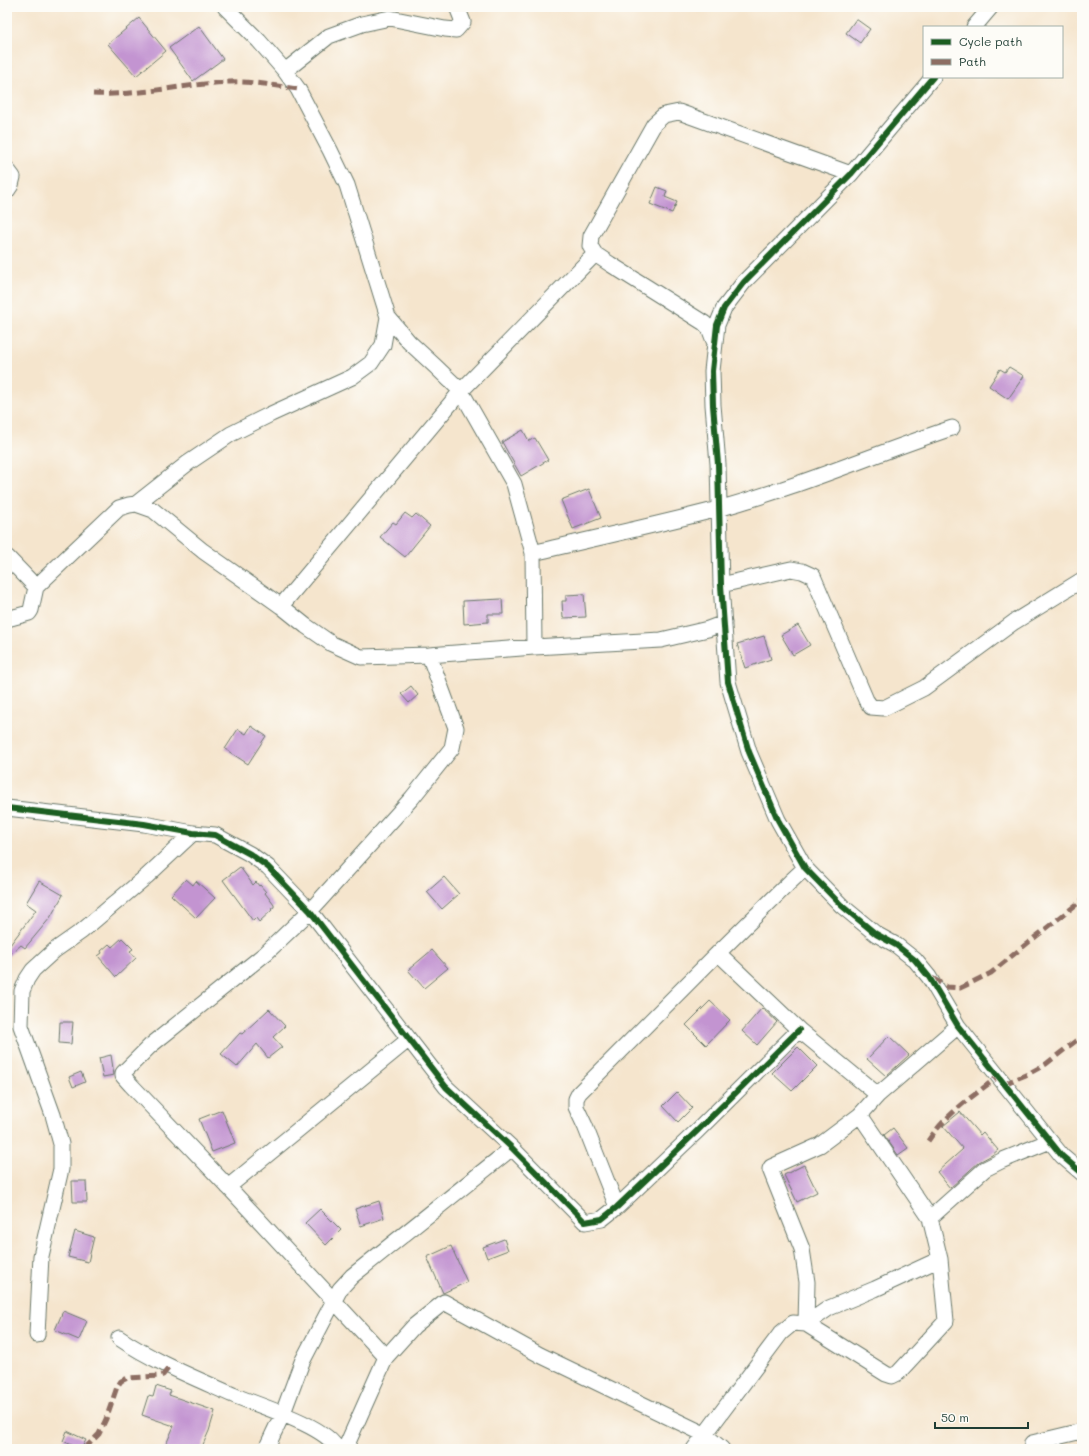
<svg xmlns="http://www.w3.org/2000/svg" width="1089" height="1456" font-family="Mali,sans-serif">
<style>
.building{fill:#c394d1}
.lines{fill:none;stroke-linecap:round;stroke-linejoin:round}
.street-casing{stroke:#6a786a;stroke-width:17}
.street{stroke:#fff;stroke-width:15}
.quiet{stroke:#8d6e63;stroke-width:5;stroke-dasharray:10 5;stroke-linecap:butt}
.cycleway-casing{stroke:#fdfcf7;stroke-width:8}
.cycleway{stroke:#1b5e20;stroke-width:6}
</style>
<rect width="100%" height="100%" fill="#fdfcf7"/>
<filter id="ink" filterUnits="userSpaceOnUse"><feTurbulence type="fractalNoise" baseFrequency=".025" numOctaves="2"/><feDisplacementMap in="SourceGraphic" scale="8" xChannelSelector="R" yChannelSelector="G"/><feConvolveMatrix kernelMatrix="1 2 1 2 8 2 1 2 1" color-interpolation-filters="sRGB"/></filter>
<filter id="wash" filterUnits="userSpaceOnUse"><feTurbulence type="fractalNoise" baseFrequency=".012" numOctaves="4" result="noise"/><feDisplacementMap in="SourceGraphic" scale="16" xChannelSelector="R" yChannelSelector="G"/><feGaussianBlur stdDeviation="0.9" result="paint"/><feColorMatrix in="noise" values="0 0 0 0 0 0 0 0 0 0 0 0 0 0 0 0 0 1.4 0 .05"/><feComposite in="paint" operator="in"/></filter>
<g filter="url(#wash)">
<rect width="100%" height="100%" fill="#f5e5cd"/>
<g id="blocks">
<!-- building -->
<path class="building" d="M139,18L166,51L136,76L108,44Z
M856,19L870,29L860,43L846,33Z
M199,26L223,59L193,81L169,48Z
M657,187L667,191L665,197L677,202L672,213L650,204Z
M1009,367L1024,376L1008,399L989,386L1000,369L1005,372Z
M523,430L529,441L535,438L548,460L521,476L502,442Z
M589,489L601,518L573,529L561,500Z
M405,513L412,518L416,514L430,526L405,557L380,537L393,522L396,524Z
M584,594L586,617L563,618L562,601H566V595Z
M502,599L503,614H488V622L464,624L463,601Z
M798,625L810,645L793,655L781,635Z
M764,636L771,659L745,668L737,644Z
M411,686L418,695L409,703L401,694Z
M251,726L266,736L248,764L225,749L238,729L246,734Z
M240,867L253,885L256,882L259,886L260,885L266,892L265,893L274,905V907L271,909L272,910L259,922L256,918L253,921L223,880Z
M444,877L459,894L442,909L427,892Z
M186,879L193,885L196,881L215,898L196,918L171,895Z
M39,881L63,895L50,918L25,948L21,945L7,957V949L36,910L26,903Z
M122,938L133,949L130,951L136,958L116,977L98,956L102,953L101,951L109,944L112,947Z
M432,950L448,968L424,988L408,970Z
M710,1001L730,1020L706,1045L686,1025Z
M762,1008L777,1022L757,1045L742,1031Z
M269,1009L285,1026L273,1037L282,1047L268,1058L257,1044L237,1067L221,1054L240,1033L242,1034Z
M60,1022H73L71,1044L59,1043Z
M889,1036L909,1055L886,1076L867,1059Z
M798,1047L817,1066L792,1091L772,1073Z
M111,1055L114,1075L103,1077L99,1058Z
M81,1072L85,1082L73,1087L69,1077Z
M677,1092L692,1108L678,1122L663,1106Z
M222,1110L235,1143L212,1152L199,1119Z
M960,1112L980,1135L983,1132L998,1150L992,1155L979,1162L950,1188L937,1172L963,1149L943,1126Z
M893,1128L908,1148L898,1155L884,1135Z
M804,1165L817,1192L797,1202L784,1175Z
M72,1181H86L87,1202H73Z
M379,1201L384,1218L361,1226L355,1209Z
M320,1209L341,1230L326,1245L305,1223Z
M75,1231L94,1237L88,1262L68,1257Z
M504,1239L508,1250L487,1258L483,1247Z
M451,1246L467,1282L443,1293L427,1257Z
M63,1311L87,1321L79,1340L55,1330Z
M156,1386L171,1391L169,1395L215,1411L209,1431L201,1449H164L174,1426L142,1415L148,1396L153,1397Z
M67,1431L86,1440L81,1449L63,1441Z"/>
</g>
</g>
<g filter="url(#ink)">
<use href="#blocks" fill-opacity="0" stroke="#6a786a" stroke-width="1"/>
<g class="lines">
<defs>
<path id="street" d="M225,7L259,41L285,71L298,89L330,150L347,185L388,317L409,342L435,366L461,391L514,484L533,553L534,647
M974,27L991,7
M285,71L329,36L362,24L390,18L445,29L456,30L463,22L457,7
M933,77L851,174L744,282L724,308L717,325L712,371L713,405L718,464L721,585L728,682L749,752L778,820L805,868L842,906L876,934L896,945L915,960L929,977L958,1026L1062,1156L1082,1173
M7,169L13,177L11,185L7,191
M714,341L709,328L704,323L610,264L595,254L590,246L591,236L654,124L664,115L679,112L851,174
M136,504L188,463L231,434L271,414L352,377L371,363L383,345L388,317
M533,553C595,538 657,525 718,509C798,487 874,454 952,428
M7,557L36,587
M721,585L791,569L802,571L813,576L866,700L871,707L884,708L924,688L1014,622L1082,580
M281,606L461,391L595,254
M7,619L29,613L31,610L36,587L119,508L129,505L136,504L153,510L203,551L281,606L306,626L332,644L361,657L429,655L534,647L661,640L708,629L724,623
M7,808L144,824L193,833L215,835L250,854L268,867L310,911L446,1087L512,1148L585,1222L602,1219L617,1207L697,1131L799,1030
M718,953L799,1030L878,1095
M860,1115L930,1218
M228,1187L408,1040
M617,1207L585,1126L576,1107V1099L579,1093L718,953L790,882L805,868
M806,1324L807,1282L802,1249L770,1169L771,1167L820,1145L860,1115L878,1095L958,1026
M806,1324L829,1308L875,1289L940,1259
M37,1335L41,1256L61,1169V1144L53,1115L21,1026L22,991L27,979L33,970L55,950L82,931L147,876L193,833
M119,1338C153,1361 195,1378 233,1395C257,1405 327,1426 337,1449
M386,1357L232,1191L131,1085L123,1076V1073L150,1046L266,953L310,911L412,798L452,748L456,728L429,655
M1032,1443L1082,1431
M266,1449L283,1413L302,1362L340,1289L352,1276L512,1148
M345,1449L386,1357L414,1326L444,1302L540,1355L704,1434L722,1449
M694,1449L781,1333L793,1323L806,1324L886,1374L892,1376L898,1373L946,1321L940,1259L930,1218L985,1169L1003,1160L1050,1141"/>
</defs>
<!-- street casing -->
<use href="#street" class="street-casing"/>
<!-- street -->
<use href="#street" class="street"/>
<!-- quiet -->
<path class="quiet" d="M93,94C139,96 184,84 230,82C253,81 276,86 298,89
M932,978L947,987L960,988L991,973L1024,946L1082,900
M1004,1084L1028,1074L1046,1064L1082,1036
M928,1141C946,1114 973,1096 999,1076
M84,1449L99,1434L106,1419L117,1387L121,1381L128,1378L160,1376L163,1375L170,1366"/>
<defs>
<path id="cycleway" d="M933,77L851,174L744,282L724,308L717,325L712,371L713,405L718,464L721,585L728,682L749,752L778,820L805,868L842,906L876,934L896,945L915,960L929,977L958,1026L1062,1156L1082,1173
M7,808L144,824L193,833L215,835L250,854L268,867L310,911L446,1087L512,1148L585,1222L602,1219L617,1207L697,1131L799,1030"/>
</defs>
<!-- cycleway casing -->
<use href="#cycleway" class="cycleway-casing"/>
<!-- cycleway -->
<use href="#cycleway" class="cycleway"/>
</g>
</g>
<!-- margin -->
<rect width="1089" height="1456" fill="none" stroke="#fdfcf7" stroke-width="24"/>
<!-- legend -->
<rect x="923" y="26" width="140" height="52" fill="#fdfcf7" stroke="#a4b0a9"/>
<rect x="931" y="39" width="20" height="6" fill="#1b5e20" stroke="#a4b0a9"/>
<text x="959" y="46" font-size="12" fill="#1f3d34">Cycle path</text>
<rect x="931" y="59" width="20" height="6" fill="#8d6e63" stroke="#a4b0a9"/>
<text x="959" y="66" font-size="12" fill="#1f3d34">Path</text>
<!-- scale -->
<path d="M935 1422v6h93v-6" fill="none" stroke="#1f3d34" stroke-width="2"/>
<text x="941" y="1422" font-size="12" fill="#1f3d34" stroke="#fdfcf7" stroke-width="3" paint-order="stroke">50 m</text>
</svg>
